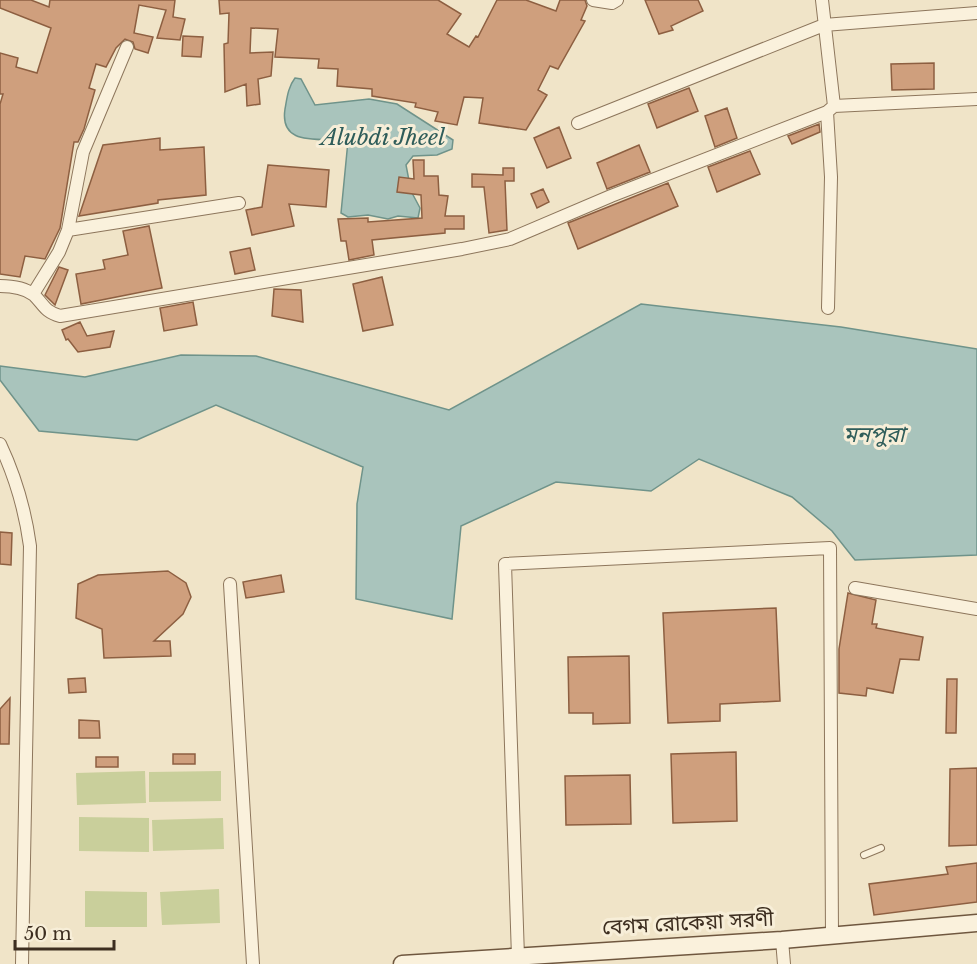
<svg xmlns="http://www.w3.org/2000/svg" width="977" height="964" font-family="'Libre Baskerville','Noto Sans Bengali',serif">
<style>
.green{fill:#c9cf9b}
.water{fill:#a9c4bc;stroke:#6f938a;stroke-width:1.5}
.building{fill:#cf9f7d;stroke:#8d5f41;stroke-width:1.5}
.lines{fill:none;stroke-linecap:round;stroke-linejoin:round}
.lane-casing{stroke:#8d765c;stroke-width:8}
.street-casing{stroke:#8d765c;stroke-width:14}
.secondary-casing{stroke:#6f573f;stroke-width:19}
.lane{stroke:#faf1dc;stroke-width:6}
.street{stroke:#faf1dc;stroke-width:12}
.secondary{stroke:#faf1dc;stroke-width:16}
.labels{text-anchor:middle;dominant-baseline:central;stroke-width:6;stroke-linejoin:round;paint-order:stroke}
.street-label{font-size:21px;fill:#3d2e20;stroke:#f7eed8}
.water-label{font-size:22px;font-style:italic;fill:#2f5d5a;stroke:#f7eed8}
</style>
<rect width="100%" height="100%" fill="#f0e4c8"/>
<!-- green -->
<path class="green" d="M145,771L146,803L77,805L76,773Z
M221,771V801L149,802V772Z
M79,817L149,818V852L79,851Z
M223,818L224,849L153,851L152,820Z
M219,889L220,923L162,925L160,892Z
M85,891L147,892V927H85Z"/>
<!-- water -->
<path class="water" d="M295,78L301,79L315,105L369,99L397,104L453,140L452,149L437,155L413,156L406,165L411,191L420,208L418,218L398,216L388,219L368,215L348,217L341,213L348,141C321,137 279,148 285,109C287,98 288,87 295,78Z
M641,304L841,327L977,349V555L855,560L832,531L792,497L699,459L651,491L556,482L461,526L452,619L356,599L357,504L363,467L216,405L137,440L39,431L0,380V366L85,377L181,355L256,356L449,410Z"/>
<!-- building -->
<path class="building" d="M0,0H31L49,7L50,0H175L173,17L185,19L180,40L157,38L166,10L139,5L134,33L153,37L148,53L135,49L133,42L125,39L116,48L106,67L96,64L89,88L95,90L84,129L78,142H74L60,228L45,259L25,256L20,277L0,274V104L3,94H0V53L18,58L16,67L37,73L51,28L0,8Z
M219,0H438L461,14L447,34L469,47L476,36L478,37L497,0H526L556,11L560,0H585L587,6L581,20L585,21L558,69L550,66L538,90L547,95L526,130L479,123L483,98L464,97L457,125L435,121L438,112L415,107L416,103L372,96V89L337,86L338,69L318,68L319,59L275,57L278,29L251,28L250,53L273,52L271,76L258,79L260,104L247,106L246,84L225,92L224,44L228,43L229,13L220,14Z
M645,0H698L703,11L671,26L673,30L659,34Z
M183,36L203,37L201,57L182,56Z
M934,63V89L892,90L891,64Z
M689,88L698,111L657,128L648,104Z
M727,108L737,138L715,147L705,116Z
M819,124L820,132L792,144L788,136Z
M559,127L571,158L547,168L534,138Z
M160,138V150L204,147L206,195L158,200V203L79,216L103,145Z
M639,145L650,172L607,189L597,163Z
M750,151L760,174L717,192L708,167Z
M413,160H424V176H438L439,195L448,196L445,216H464V229H445V233L372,240L374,255L349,260L346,241H341L338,219L368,218V222L422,218L421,195L397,192L399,177L414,179Z
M268,165L329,170L326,207L289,204L294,226L252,235L246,210L262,207Z
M503,168H514V181H505L507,230L489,233L484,187H472V174L503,175Z
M668,183L678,206L578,249L568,223Z
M543,189L549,202L537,208L531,194Z
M149,226L162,288L81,304L76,274L105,269L103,260L128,255L123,231Z
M250,248L255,270L235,274L230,252Z
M59,267L68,270L55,305L45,295Z
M382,277L393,325L363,331L353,284Z
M274,289L301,290L303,322L272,316Z
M193,302L197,325L164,331L160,308Z
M80,322L87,336L114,331L110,347L78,352L68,339L66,340L62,330Z
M0,532L12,533L11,565L0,564Z
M168,571L186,583L191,597L183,614L154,641H170L171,656L104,658L102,629L76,618L78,584L98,575Z
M281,575L284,592L246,598L243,582Z
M848,593L876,600L872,624H877L876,628L923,637L919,660L900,659L893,693L867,688L866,696L839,693V649Z
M776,608L780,701L720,704V721L668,723L663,613Z
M629,656L630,723L593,724V713H569L568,657Z
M85,678L86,692L69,693L68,679Z
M947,679H957L956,733H946Z
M10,698L9,744H0V709Z
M79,720L99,721L100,738H79Z
M736,752L737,821L673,823L671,754Z
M173,754H195V764H173Z
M96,757H118V767H96Z
M977,768V845L949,846L950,769Z
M630,775L631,824L566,825L565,776Z
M977,863V902L874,915L869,884L948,874L946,867Z"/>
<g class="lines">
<defs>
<path id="lane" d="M864,855L881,848"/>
<path id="street" d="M593,0L612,3L617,0
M822,0L834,106
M827,112L831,177L828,308
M578,123L824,25L977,13
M68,230L239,203
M0,286C10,286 25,288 34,295C44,305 45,312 60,316L462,249L510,239L611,196L827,112L834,106L977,99
M33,294L59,252L68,230L83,152L127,47
M0,444C16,478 25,509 30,546L22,964
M230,584L253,964
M855,588L977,609
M782,940L784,964
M518,957L505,564L830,548L832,936"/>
<path id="secondary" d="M402,964L782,940L977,923"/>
</defs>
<!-- lane casing -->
<use href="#lane" class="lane-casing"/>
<!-- street casing -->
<use href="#street" class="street-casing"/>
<!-- secondary casing -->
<use href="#secondary" class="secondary-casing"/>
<!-- lane -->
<use href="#lane" class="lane"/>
<!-- street -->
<use href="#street" class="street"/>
<!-- secondary -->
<use href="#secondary" class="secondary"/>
</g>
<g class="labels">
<!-- street labels -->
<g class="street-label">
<text transform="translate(688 923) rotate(-3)">বেগম রোকেয়া সরণী</text>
</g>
<!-- water labels -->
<g class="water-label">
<text x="383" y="137">Alubdi Jheel</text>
<text x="874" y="434">মনপুরা</text>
</g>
</g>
<!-- scale -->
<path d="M15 940v9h99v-9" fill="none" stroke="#3d2e20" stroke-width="3"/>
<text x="24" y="940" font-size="18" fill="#3d2e20" stroke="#f7eed8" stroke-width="4.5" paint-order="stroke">50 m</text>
</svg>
